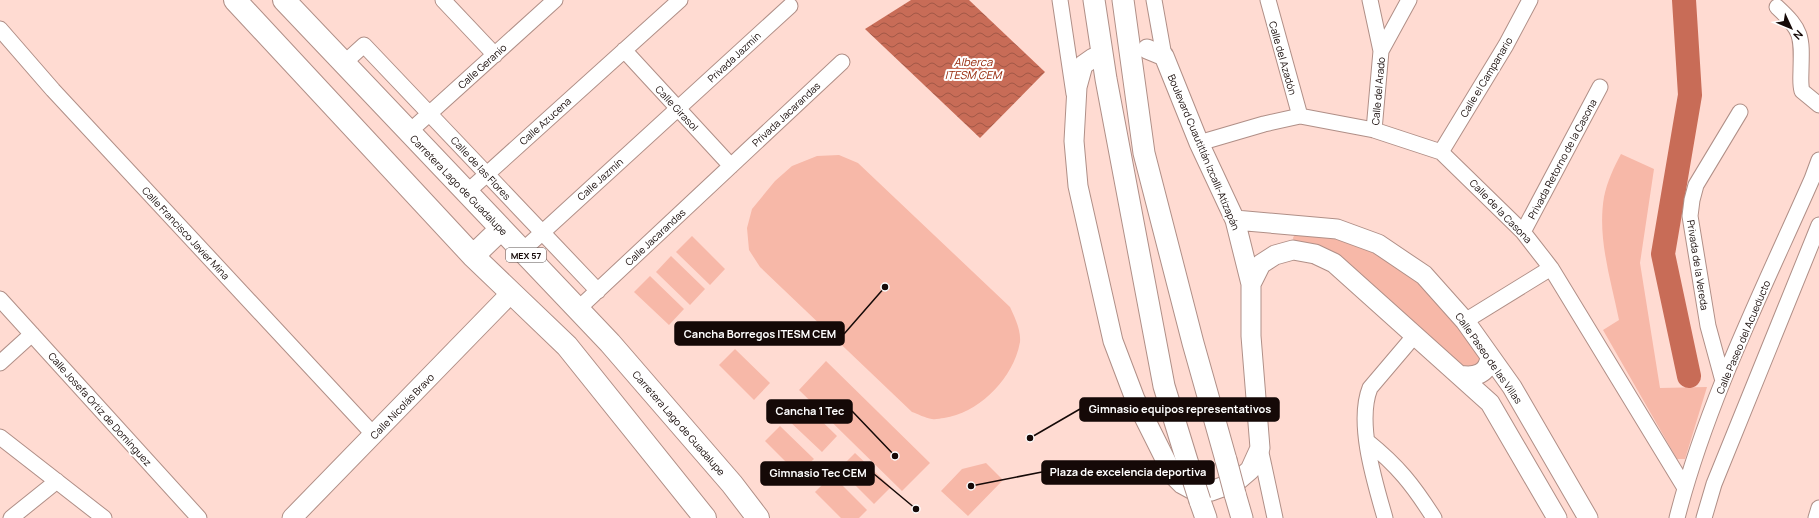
<svg xmlns="http://www.w3.org/2000/svg" width="1819" height="518" font-family="Manrope,sans-serif">
<style>
.park{fill:#f7b8a8}
.water{fill:url(#water-waves)}
.lines{fill:none;stroke-linecap:round;stroke-linejoin:round}
.river{stroke:#c86c57;stroke-width:24}
.tertiary-tunnel{stroke:#dcbcb4;stroke-width:19;stroke-dasharray:19 10;stroke-linecap:butt}
.minor-casing{stroke:#b08f87;stroke-width:17}
.tertiary-casing{stroke:#b08f87;stroke-width:21}
.secondary-casing{stroke:#b08f87;stroke-width:23}
.primary-casing{stroke:#b08f87;stroke-width:24}
.minor{stroke:#fff;stroke-width:15}
.tertiary{stroke:#fff;stroke-width:19}
.secondary{stroke:#fff;stroke-width:21}
.primary{stroke:#fff;stroke-width:22}
.secondary-bridge-casing{stroke:#b08f87;stroke-width:23;stroke-linecap:butt}
.secondary-bridge{stroke:#fff;stroke-width:21}
.labels{text-anchor:middle;dominant-baseline:central;stroke-width:4;stroke-linejoin:round;paint-order:stroke}
.shield{fill:#fff;stroke:#5b5351;stroke-width:1}
.shield-label{font-size:9px;font-weight:bold;fill:#150907}
.street-label{font-size:10px;fill:#150907;stroke:#fff}
.water-label{font-size:11px;font-style:italic;fill:#952608;stroke:#fff}
.leader{fill:none;stroke:#150907;stroke-width:1.5}
.callout-dot{fill:#150907;stroke:#fff;stroke-width:1.5}
.callout{fill:#150907;stroke:#150907;stroke-width:1.5}
.callout-label{font-size:11px;text-anchor:middle;font-weight:bold;fill:#fff}
</style>
<defs>
<pattern id="water-waves" width="16" height="10" patternUnits="userSpaceOnUse"><rect width="16" height="10" fill="#c86c57"/><path d="M0 5q4-4 8 0t8 0" fill="none" stroke="#a15746"/></pattern>
</defs>
<rect width="100%" height="100%" fill="#ffdbd2"/>
<!-- park -->
<path class="park" d="M1621,154L1654,169L1640,263L1660,388L1707,387L1685,459H1677L1603,330L1619,320C1611,280 1597,238 1604,197C1607,182 1614,167 1621,154Z
M839,155L858,163L1010,307C1015,318 1021,330 1020,342C1014,377 980,413 944,418C940,418 936,420 932,419C925,418 918,414 912,412L760,267L749,250L747,228L752,209L775,181L792,166L817,156Z
M1297,230L1376,247L1427,283L1484,359L1469,372L1341,263L1295,247L1293,238Z
M692,236L725,269L710,285L676,252Z
M671,256L705,289L690,305L656,272Z
M650,276L684,309L669,325L634,292Z
M735,349L770,383L754,400L719,365Z
M826,361L930,463L902,491L799,390Z
M803,403L837,436L822,452L787,419Z
M780,426L814,459L798,474L765,441Z
M855,453L891,487L874,504L839,469Z
M986,463L1003,480L968,516L941,491L962,469Z
M832,475L867,510L859,518H841L815,492Z"/>
<!-- water -->
<path class="water" d="M911,0H969L1045,72L980,138L865,29Z"/>
<g class="lines">
<!-- river -->
<path class="river" d="M1684,0L1690,95L1663,254L1689,376"/>
<!-- tertiary-tunnel -->
<path class="tertiary-tunnel" d="M1093,58C1112,50 1124,46 1145,49"/>
<defs>
<path id="minor" d="M443,0L495,55
M1060,0L1074,94
M1154,0L1164,56
M1268,0L1300,116
M1370,0L1381,51L1374,130
M1777,7C1802,30 1802,36 1801,69C1801,76 1800,84 1802,91L1819,105
M0,29L53,90L374,435
M624,50L731,166
M1381,51L1409,0
M343,64L364,45L598,291
M409,132L555,0
M1199,143L1264,124L1300,116L1374,130L1441,152L1523,232L1551,268L1685,488
M1441,152L1506,45L1530,0
M466,193L680,0
M1523,232L1600,87
M522,251L790,6
M0,299L199,518
M578,309L842,62
M1465,321L1551,268
M0,363L32,334
M1723,381L1708,326L1690,216L1692,200L1696,185L1740,112
M0,437L104,518
M1367,441C1398,466 1413,485 1434,518
M1260,448L1275,518
M11,518L57,481
M1385,518C1375,483 1356,423 1370,388L1415,335
M1677,518C1707,401 1763,290 1812,179L1819,160
M1704,518L1714,484L1819,225
M1816,518L1819,508"/>
<path id="tertiary" d="M1093,58L1083,65L1077,87L1074,141L1078,186L1113,341L1135,399L1173,475L1182,484L1193,490L1211,491L1236,482L1250,470L1260,448L1251,336V284L1235,220L1199,143L1164,56L1147,49
M1235,220L1337,229L1378,244L1424,275L1465,321L1512,387L1588,518
M1251,284L1261,264L1275,255L1293,250L1315,254L1334,263L1490,403L1557,518
M1459,375C1475,378 1488,374 1490,357
M292,518L511,293"/>
<path id="secondary" d="M1094,0L1106,79L1164,386L1188,464
M1123,0L1144,153L1193,343L1226,460
M1235,494L1242,518
M1200,501L1206,518"/>
<path id="primary" d="M235,0L473,256L567,346L705,518
M284,0L610,343L732,484L758,518
M473,256L501,229"/>
</defs>
<!-- minor casing -->
<use href="#minor" class="minor-casing"/>
<!-- tertiary casing -->
<use href="#tertiary" class="tertiary-casing"/>
<!-- secondary casing -->
<use href="#secondary" class="secondary-casing"/>
<!-- primary casing -->
<use href="#primary" class="primary-casing"/>
<!-- minor -->
<use href="#minor" class="minor"/>
<!-- tertiary -->
<use href="#tertiary" class="tertiary"/>
<!-- secondary -->
<use href="#secondary" class="secondary"/>
<!-- primary -->
<use href="#primary" class="primary"/>
<defs>
<path id="secondary-bridge" d="M1226,460L1235,494
M1188,464L1200,501"/>
</defs>
<!-- secondary-bridge casing -->
<use href="#secondary-bridge" class="secondary-bridge-casing"/>
<!-- secondary-bridge -->
<use href="#secondary-bridge" class="secondary-bridge"/>
</g>
<g class="labels">
<!-- shield labels -->
<rect class="shield" x="506" y="248" width="40" height="14" rx="3"/>
<g class="shield-label">
<text x="526" y="255">MEX 57</text>
</g>
<!-- street labels -->
<g class="street-label">
<text transform="translate(734 57) rotate(-43)">Privada Jazmín</text>
<text transform="translate(1283 58) rotate(74)">Calle del Azadón</text>
<text transform="translate(482 66) rotate(-42)">Calle Geranio</text>
<text transform="translate(1486 77) rotate(-59)">Calle el Campanario</text>
<text transform="translate(1378 91) rotate(-85)">Calle del Arado</text>
<text transform="translate(677 108) rotate(47)">Calle Girasol</text>
<text transform="translate(786 114) rotate(-43)">Privada Jacarandas</text>
<text transform="translate(545 121) rotate(-42)">Calle Azucena</text>
<text transform="translate(1204 152) rotate(67)">Boulevard Cuautitlán Izcalli-Atizapán</text>
<text transform="translate(1562 159) rotate(-62)">Privada Retorno de la Casona</text>
<text transform="translate(481 168) rotate(47)">Calle de las Flores</text>
<text transform="translate(600 179) rotate(-42)">Calle Jazmín</text>
<text transform="translate(459 185) rotate(46)">Carretera Lago de Guadalupe</text>
<text transform="translate(1501 211) rotate(46)">Calle de la Casona</text>
<text transform="translate(186 233) rotate(47)">Calle Francisco Javier Mina</text>
<text transform="translate(655 237) rotate(-43)">Calle Jacarandas</text>
<text transform="translate(1698 265) rotate(81)">Privada de la Vereda</text>
<text transform="translate(1743 337) rotate(-67)">Calle Paseo del Acueducto</text>
<text transform="translate(1489 358) rotate(55)">Calle Paseo de las Villas</text>
<text transform="translate(402 406) rotate(-46)">Calle Nicolás Bravo</text>
<text transform="translate(100 409) rotate(48)">Calle Josefa Ortiz de Domínguez</text>
<text transform="translate(679 423) rotate(49)">Carretera Lago de Guadalupe</text>
</g>
<!-- water labels -->
<g class="water-label">
<text x="973" y="61">Alberca<tspan x="973" dy="13">ITESM CEM</tspan></text>
</g>
</g>
<!-- callouts -->
<path class="leader" d="M885 287L844 334M1030 438L1080 409M895 456L852 411M971 486L1042 472M916 509L874 474"/>
<g class="callout-dot">
<circle cx="885" cy="287" r="4"/>
<circle cx="1030" cy="438" r="4"/>
<circle cx="895" cy="456" r="4"/>
<circle cx="971" cy="486" r="4"/>
<circle cx="916" cy="509" r="4"/>
</g>
<g class="callout">
<rect x="675" y="322" width="169" height="23" rx="4"/>
<rect x="1080" y="398" width="199" height="23" rx="4"/>
<rect x="767" y="400" width="85" height="23" rx="4"/>
<rect x="1042" y="461" width="172" height="23" rx="4"/>
<rect x="761" y="462" width="113" height="23" rx="4"/>
</g>
<g class="callout-label">
<text x="760" y="338">Cancha Borregos ITESM CEM</text>
<text x="1180" y="413">Gimnasio equipos representativos</text>
<text x="810" y="415">Cancha 1 Tec</text>
<text x="1128" y="476">Plaza de excelencia deportiva</text>
<text x="818" y="477">Gimnasio Tec CEM</text>
</g>
<!-- north arrow -->
<g transform="translate(1791 28) rotate(134)" stroke="#ffffff" stroke-width="3" paint-order="stroke">
<path d="M0-3L7 15L0 10L-7 15Z" fill="#150907"/>
<text y="-6" font-size="11" font-weight="bold" text-anchor="middle" fill="#150907">N</text>
</g>
</svg>
